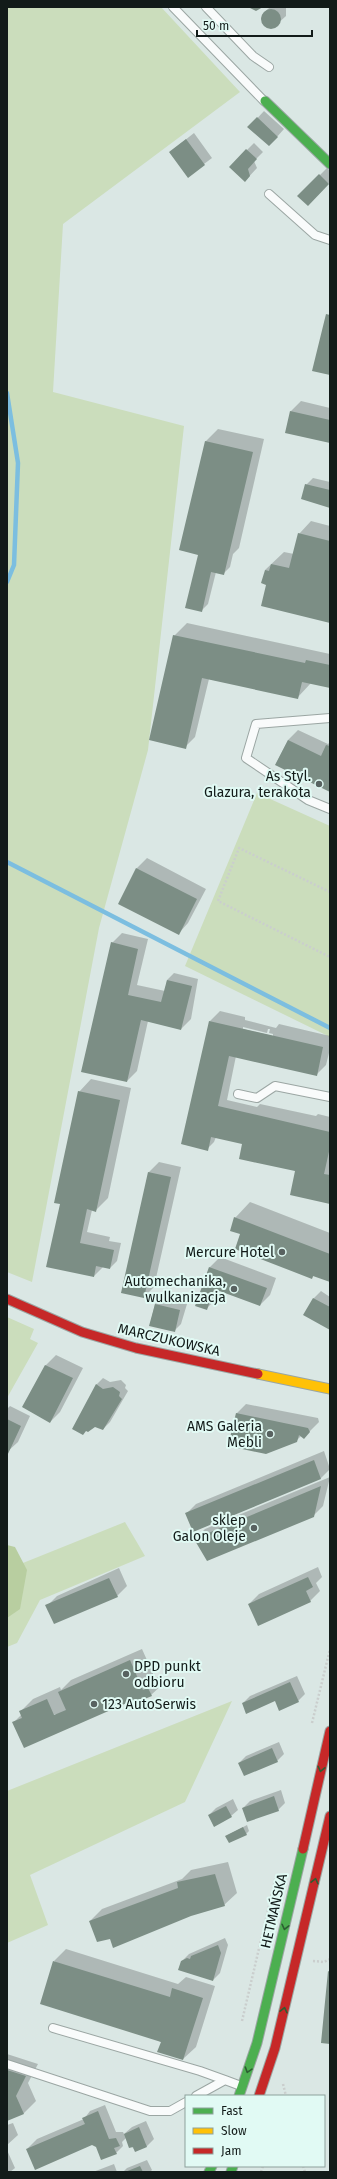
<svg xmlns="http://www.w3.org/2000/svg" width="337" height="2179" font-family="'Fira Sans',sans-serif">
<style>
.green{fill:#cbddbc}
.forest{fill:#b8cea0}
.shadow{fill:#0003;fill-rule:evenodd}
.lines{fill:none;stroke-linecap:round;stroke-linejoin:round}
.stream{stroke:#7cbee0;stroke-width:4.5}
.building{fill:#7c8e85}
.lane-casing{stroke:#9ba6a3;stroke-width:10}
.fast-casing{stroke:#9ba6a3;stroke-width:11}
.slow-casing{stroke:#9ba6a3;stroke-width:11}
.jam-casing{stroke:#9ba6a3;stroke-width:11}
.path{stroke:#cacecd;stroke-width:2.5;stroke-dasharray:2 2;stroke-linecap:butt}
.lane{stroke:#f9fbfb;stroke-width:8}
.fast{stroke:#4caf50;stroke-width:9}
.slow{stroke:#ffc107;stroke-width:9}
.jam{stroke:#c62828;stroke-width:9}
.oneway{stroke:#2c5e32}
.poi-dot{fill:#586260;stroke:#e1faf4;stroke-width:1.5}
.labels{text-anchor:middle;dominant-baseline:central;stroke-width:4;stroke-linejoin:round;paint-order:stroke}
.poi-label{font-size:14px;fill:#121b19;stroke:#e1faf4;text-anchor:end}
.street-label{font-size:14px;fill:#121b19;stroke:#e1faf4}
</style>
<rect width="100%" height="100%" fill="#dae7e4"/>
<!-- green -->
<path class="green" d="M7,7H161L240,92L63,224L53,392L184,426L148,750L99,928L32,1282L7,1272Z
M257,793L330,826V1037L185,966Z
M7,1317L34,1329L30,1339L38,1343L7,1398Z
M125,1522L145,1556L40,1600L17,1643L7,1647V1548L13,1567Z
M232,1701L185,1802L30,1875L48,1925L7,1943V1791Z"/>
<!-- forest -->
<path class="forest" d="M7,1545L15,1547L27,1570L20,1609L7,1618Z"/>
<!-- shadow -->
<path class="shadow" d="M270,7H286V16L275,26H266L261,18L263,14Z
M264,111L284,129L276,138L249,127Z
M194,133L212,158L188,176L170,152Z
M254,143L263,152L254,161L257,168L245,181L230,167Z
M327,168L330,171V182L308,205L299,196Z
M301,401L330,408V441L286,432L291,411Z
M218,429L264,439L239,548L233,554L230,567L223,574L216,572L208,604L201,611L199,554L180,550L206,441Z
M313,478L330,482V506L306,485Z
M311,521L330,526V622L267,584L265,570L284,552L294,554L299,534Z
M187,623L330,654V687L311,683L298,697L209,679L195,737L185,747L174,636Z
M298,730L328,744L330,742V790L276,764L288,740Z
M147,858L206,889L188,923L179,933L119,903L137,868Z
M122,933L148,939L137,985L165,991L167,980L174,973L198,979L191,1019L181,1029L148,1021L137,1071L127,1081L112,943Z
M220,1011L245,1017V1020L276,1028L279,1024L330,1036V1049L326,1065L316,1075L236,1056L227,1100L257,1107L260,1104L316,1116L318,1114L330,1117V1203L296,1171L244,1143L216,1137L214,1142L207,1149L182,1144L210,1021ZM243,1027L267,1033L268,1029H270L269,1033L273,1034V1036L243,1029Z
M91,1079L131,1088L108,1198L96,1210H92L87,1232L110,1237L109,1241L121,1243L117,1261L110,1268L103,1267L94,1276L61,1203L79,1092Z
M159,1162L181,1167L154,1287L144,1297L149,1172Z
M250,1202L330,1233V1281L314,1275L312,1278L241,1234L235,1218Z
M220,1257L276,1278L270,1295L260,1305L220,1290L216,1299L206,1309L210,1267Z
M321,1291L330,1297V1329L305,1315L314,1298Z
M162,1297L187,1304L181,1324L174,1331L150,1325L155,1304Z
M56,1355L83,1368L60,1412L50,1422L23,1407L46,1365Z
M103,1378L110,1382L121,1380L126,1385L125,1388L128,1391L110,1422L103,1429L96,1385Z
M246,1404L318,1418L319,1422L304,1437L301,1436L296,1441L236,1414Z
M10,1406L30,1416L18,1442L7,1452V1409Z
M324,1451L330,1469L321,1478L194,1531L186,1514L196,1504Z
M330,1477L323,1506L313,1516L195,1539L205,1529Z
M318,1567L322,1577L316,1583L320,1591L310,1601L249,1604L259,1594Z
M119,1568L127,1586L117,1596L47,1606L57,1596Z
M142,1649L155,1678L161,1676L164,1683L151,1695L13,1723L22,1714L21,1711L33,1699L60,1687L61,1690L71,1680Z
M297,1676L305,1694L298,1701L275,1700L243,1703L250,1696Z
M279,1742L284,1754L277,1761L239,1763L246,1756Z
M281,1790L285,1803L278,1810L243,1808L250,1801Z
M233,1799L238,1810L231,1816L209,1815L216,1808Z
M247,1825L249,1831L246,1834L226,1836Z
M228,1862L237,1893L224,1905L110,1938L90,1921L102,1909L182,1879L191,1870Z
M225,1938L228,1945L220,1973L213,1980L182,1961L189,1954Z
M66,1949L178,1984L186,1977L215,1986L196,2047L183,2059L54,1961Z
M7,2054L38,2064L28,2083L36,2101L24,2113L7,2120Z
M105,2105L116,2132H123L124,2134L132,2127L146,2121L154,2139L147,2146L135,2151L126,2138L122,2142L123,2146L116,2153L94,2143L27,2149L37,2139L84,2119L90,2111Z
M13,2123L18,2135L7,2145V2125Z
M7,2150L15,2168L10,2172H7Z
M147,2160L152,2170L150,2172H123L127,2168Z
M114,2164L117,2172H93Z"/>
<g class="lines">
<!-- stream -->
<path class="stream" d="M7,393L18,463L14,565L7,582
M7,862L330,1028"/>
</g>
<!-- building -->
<path class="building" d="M248,7H263L256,11Z
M261 19a10 10 0 1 1 20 0a10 10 0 1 1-20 0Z
M257,117L278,137L269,146L247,127Z
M186,139L205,165L188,178L169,152Z
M246,149L257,159L248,169L250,176L245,182L229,167Z
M319,174L329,184L308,206L297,196Z
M326,314L330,315V375L312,371Z
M290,411L330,420V443L285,433Z
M205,441L253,452L224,575L211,572L202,612L185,608L198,555L179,550Z
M305,484L330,490V508L301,499Z
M298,533L330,541V623L261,606L266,585L261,583L265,570L269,571L271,564L289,568Z
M173,635L305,663L306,660L330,665V688L302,682L298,699L202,678L186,749L149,740Z
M288,740L321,756L326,745L330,746V792L275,765Z
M136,868L197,899L179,935L118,904Z
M111,942L138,949L128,995L161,1002L167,980L192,986L181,1030L141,1020L127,1082L81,1072Z
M209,1021L323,1047L317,1076L229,1056L218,1106L330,1132V1147L324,1174L330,1175V1204L290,1195L295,1171L239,1159L242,1144L211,1137L208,1151L181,1144Z
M78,1091L120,1100L96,1212L87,1209L80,1243L114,1250L110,1269L96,1266L94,1277L46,1267L60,1204L54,1203Z
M148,1172L171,1177L144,1298L121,1293Z
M234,1217L330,1254V1282L313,1276L312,1279L235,1249L240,1234L230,1231Z
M209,1267L267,1288L260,1306L214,1289L207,1310L195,1306Z
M313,1298L330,1307V1330L303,1315Z
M155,1304L180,1310L175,1332L149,1326Z
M45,1365L73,1378L50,1423L22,1407Z
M96,1384L103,1389L113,1387L120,1392L119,1396L122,1399L103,1430L95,1427L88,1432L86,1431L83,1435L72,1429Z
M236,1413L308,1428L310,1432L304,1439L299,1435L297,1442L266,1454L228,1446Z
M7,1419L21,1426L7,1456Z
M314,1460L321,1479L193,1532L185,1513Z
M321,1486L314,1517L207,1561L194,1539Z
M308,1577L313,1587L306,1591L311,1602L258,1626L248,1604Z
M109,1578L118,1597L54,1624L45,1605Z
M130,1660L143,1690L148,1688L152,1696L130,1705L129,1702L24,1748L12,1722L22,1718L19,1711L47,1699L54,1715L66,1710L58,1692Z
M290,1682L299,1702L279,1711L275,1701L246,1714L242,1703Z
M272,1748L278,1762L244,1776L238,1763Z
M274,1796L279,1811L247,1822L242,1808Z
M226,1806L232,1817L214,1827L208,1815Z
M243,1827L247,1835L229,1843L225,1836Z
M215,1874L225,1906L191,1916L113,1948L110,1939L97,1942L89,1921L178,1888L177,1882Z
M218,1945L221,1953L213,1981L178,1970L181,1961L187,1958L190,1959L191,1956Z
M53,1961L170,1997L172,1988L203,1998L183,2060L157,2052L161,2042L40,2004Z
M328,1971L330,1972V2044L321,2043Z
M7,2070L26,2076L16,2096L24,2114L7,2121Z
M98,2111L109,2139L116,2138L120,2146L114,2148L117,2154L101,2160L96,2147L92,2145L35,2170L26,2149L85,2124L82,2118Z
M139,2127L147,2147L135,2152L133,2147L129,2148L124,2134Z
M140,2166L143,2172H125Z"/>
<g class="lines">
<defs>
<path id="lane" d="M173,7L264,101
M206,7L253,56L269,67
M269,194L315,235L330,240
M330,718L256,724L246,758L308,800L330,809
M238,1094L257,1098L275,1086L330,1097
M53,2028L200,2071L225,2080
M7,2064L150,2111H170L186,2102
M196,2096L225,2080L241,2086"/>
<path id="fast" d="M265,101L330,164
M239,2096L257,2043L303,1849
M209,2172L212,2166
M231,2172L233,2166"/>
<path id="slow" d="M258,1374L330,1389"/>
<path id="jam" d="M7,1299L82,1332L136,1348L258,1374
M303,1849L330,1731
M259,2096L275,2048L330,1816"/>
</defs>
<!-- lane casing -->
<use href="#lane" class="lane-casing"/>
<!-- fast casing -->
<use href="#fast" class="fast-casing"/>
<!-- slow casing -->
<use href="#slow" class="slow-casing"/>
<!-- jam casing -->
<use href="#jam" class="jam-casing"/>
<!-- path -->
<path class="path" d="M330,892L239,848L218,901L330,957
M312,1723L330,1649
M313,1961L324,1962L330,1959
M242,2021L276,1876
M283,2084L286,2096
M303,2166L305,2172
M261,2172L263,2166"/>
<!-- lane -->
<use href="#lane" class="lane"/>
<!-- fast -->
<use href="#fast" class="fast"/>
<!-- slow -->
<use href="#slow" class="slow"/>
<!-- jam -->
<use href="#jam" class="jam"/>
</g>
<!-- one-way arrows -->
<defs><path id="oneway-chevron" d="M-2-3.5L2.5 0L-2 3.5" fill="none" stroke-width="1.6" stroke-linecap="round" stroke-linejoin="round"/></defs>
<g class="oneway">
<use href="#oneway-chevron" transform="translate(321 1769) rotate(103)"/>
<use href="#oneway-chevron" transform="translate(315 1881) rotate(-77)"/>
<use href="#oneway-chevron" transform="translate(285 1927) rotate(103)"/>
<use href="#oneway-chevron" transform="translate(284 2010) rotate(-77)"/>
<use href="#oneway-chevron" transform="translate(248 2070) rotate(108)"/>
</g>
<!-- markers -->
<g class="poi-dot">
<circle cx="319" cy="784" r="4"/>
<circle cx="282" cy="1252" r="4"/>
<circle cx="234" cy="1289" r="4"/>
<circle cx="270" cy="1434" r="4"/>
<circle cx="254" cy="1528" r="4"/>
<circle cx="126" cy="1674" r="4"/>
<circle cx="94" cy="1704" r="4"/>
</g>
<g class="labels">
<!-- poi labels -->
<g class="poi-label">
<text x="311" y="776">As Styl.<tspan x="311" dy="16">Glazura, terakota</tspan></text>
<text x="274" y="1252">Mercure Hotel</text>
<text x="226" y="1281">Automechanika,<tspan x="226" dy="16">wulkanizacja</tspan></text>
<text x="262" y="1426">AMS Galeria<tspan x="262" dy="16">Mebli</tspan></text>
<text x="246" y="1520">sklep<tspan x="246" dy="16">Galon Oleje</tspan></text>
<text x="134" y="1666" text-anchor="start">DPD punkt<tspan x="134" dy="16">odbioru</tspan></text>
<text x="102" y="1704" text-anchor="start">123 AutoSerwis</text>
</g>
<!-- street labels -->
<g class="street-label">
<text transform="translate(169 1340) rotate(13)">MARCZUKOWSKA</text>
<text transform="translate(274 1911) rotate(-77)">HETMAŃSKA</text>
</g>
</g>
<!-- border -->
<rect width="337" height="2179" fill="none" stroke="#121b19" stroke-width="16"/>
<!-- legend -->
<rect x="185" y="2095" width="140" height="72" fill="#e1faf4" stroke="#8ea19c"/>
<rect x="193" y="2108" width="20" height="6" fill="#4caf50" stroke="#8ea19c"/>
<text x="221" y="2115" font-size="12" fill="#121b19">Fast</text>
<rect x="193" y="2128" width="20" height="6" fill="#ffc107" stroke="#8ea19c"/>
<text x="221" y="2135" font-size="12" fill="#121b19">Slow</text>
<rect x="193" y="2148" width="20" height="6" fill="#c62828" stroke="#8ea19c"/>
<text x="221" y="2155" font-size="12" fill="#121b19">Jam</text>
<!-- scale -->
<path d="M197 30v6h115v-6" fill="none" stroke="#121b19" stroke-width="2"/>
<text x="203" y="30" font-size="12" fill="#121b19" stroke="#e1faf4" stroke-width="3" paint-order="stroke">50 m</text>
</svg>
